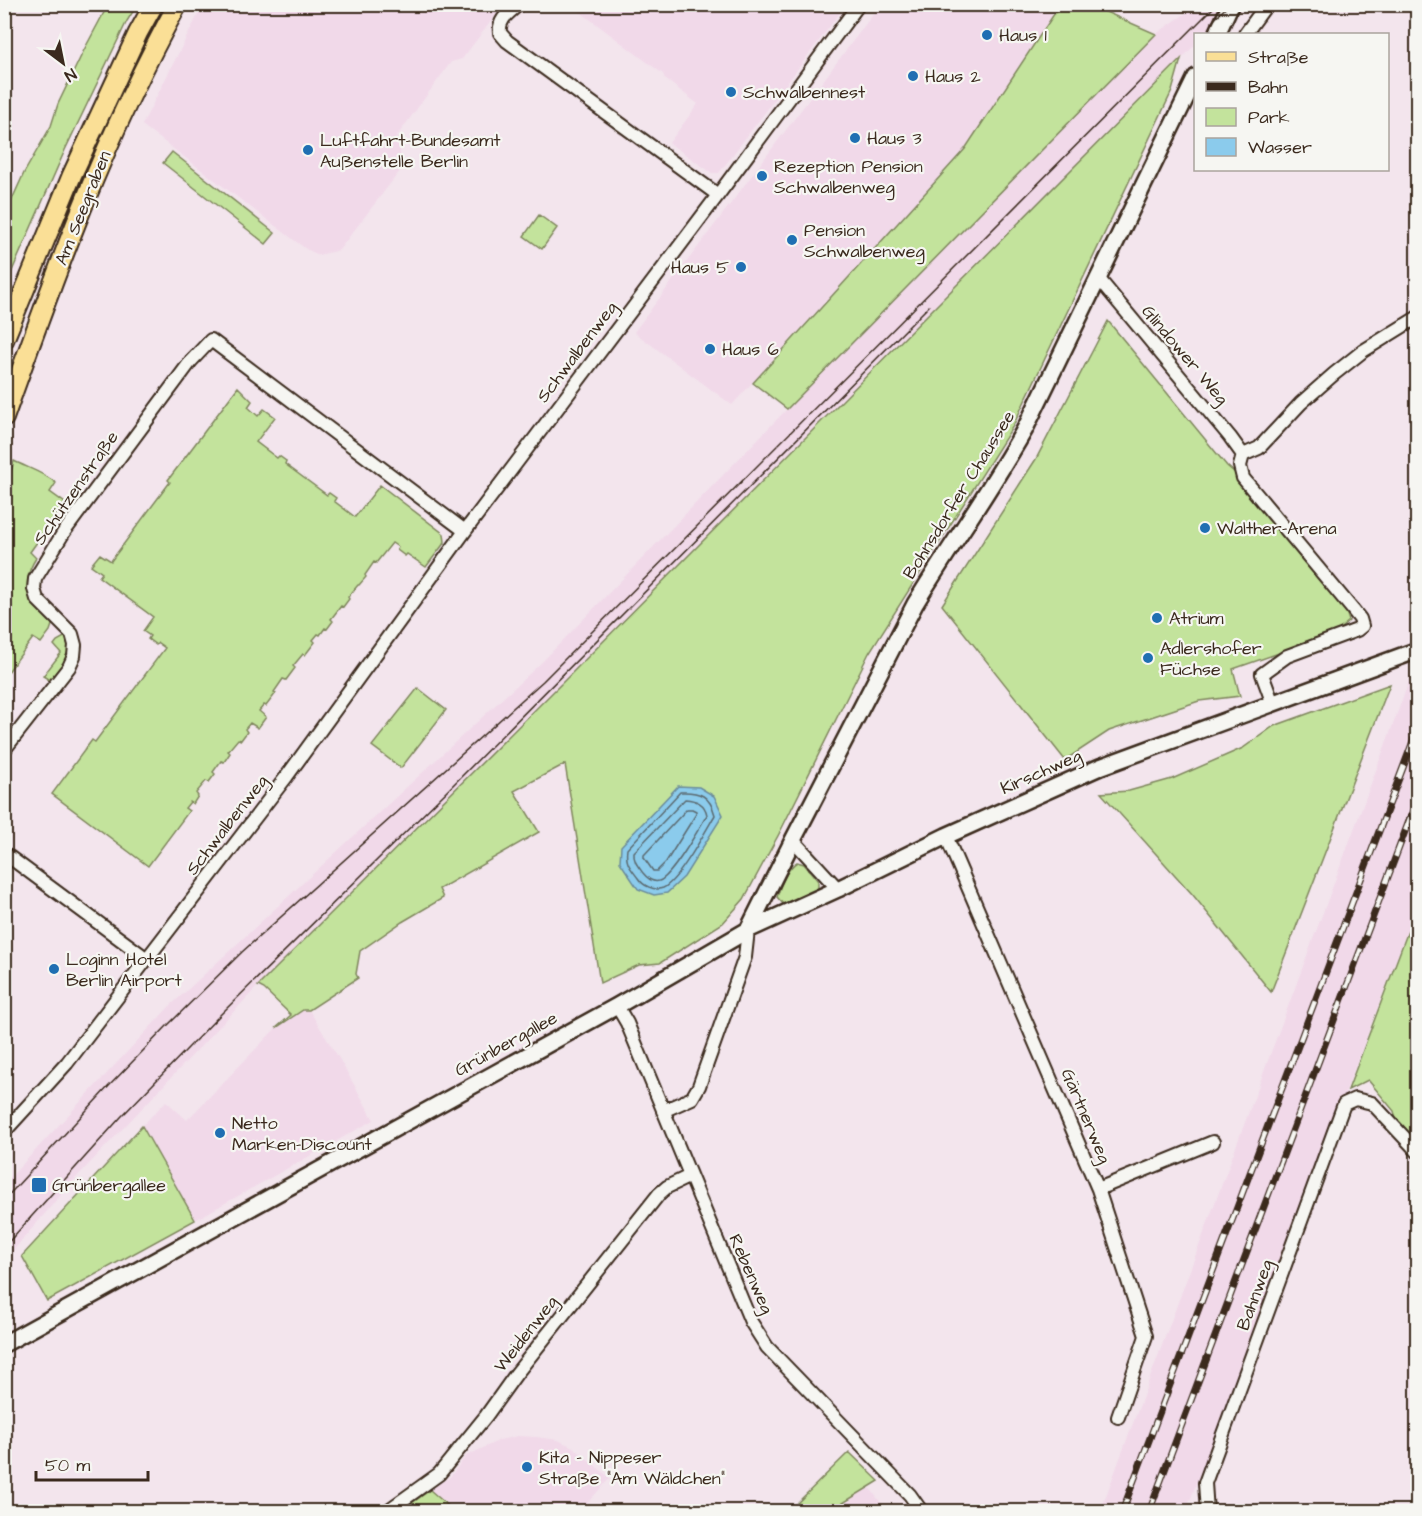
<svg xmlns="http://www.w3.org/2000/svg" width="1422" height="1516" font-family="'Architects Daughter',sans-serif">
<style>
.built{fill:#f1d9e9}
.green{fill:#c3e39c;stroke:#7f865d;stroke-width:1.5}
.water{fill:#8bcbec;stroke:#6b8b9a;stroke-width:1.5}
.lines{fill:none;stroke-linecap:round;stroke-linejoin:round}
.shore{stroke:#5b6a70;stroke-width:1.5}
.minor-casing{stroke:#3b2a1e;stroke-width:16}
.tertiary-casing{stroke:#3b2a1e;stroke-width:20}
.primary-casing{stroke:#3b2a1e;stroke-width:22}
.minor{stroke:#f6f6f2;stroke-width:12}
.tertiary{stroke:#f6f6f2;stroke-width:15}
.primary{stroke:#fadf96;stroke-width:18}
.tram{stroke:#3b2a1e;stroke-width:1.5}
.rail-casing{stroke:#3b2a1e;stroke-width:7}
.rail{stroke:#f6f6f2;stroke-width:4.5;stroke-dasharray:14;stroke-linecap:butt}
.poi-dot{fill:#1f6fb2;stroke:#f6f6f2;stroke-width:2}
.labels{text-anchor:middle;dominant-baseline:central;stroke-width:4.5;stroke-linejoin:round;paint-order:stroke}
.poi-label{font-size:18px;fill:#3b2a1e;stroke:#f6f6f2;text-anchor:start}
.street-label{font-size:18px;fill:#3b2a1e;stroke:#f6f6f2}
</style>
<rect width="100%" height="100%" fill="#f3e5ed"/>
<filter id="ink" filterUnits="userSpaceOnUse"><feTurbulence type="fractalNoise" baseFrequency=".0167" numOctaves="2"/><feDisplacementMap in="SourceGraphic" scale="12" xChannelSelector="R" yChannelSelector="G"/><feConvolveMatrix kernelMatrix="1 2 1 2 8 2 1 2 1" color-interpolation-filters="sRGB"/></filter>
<g filter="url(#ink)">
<!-- built -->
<path class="built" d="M203,5V4L507,5L498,12L462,59L451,62L397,136L403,167L339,250L319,255L306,249L142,125Z
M571,5H846L719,173H712L669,143L698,104L665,79L663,74Z
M880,5H1040L1054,15L965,149L732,405L634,332Z
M1198,5H1236L1206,34H1196L1195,45L562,683L258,986L72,1182L5,1260V1183L169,1007L542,662L787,409L1156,34Z
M1417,660V905L1186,1511L1100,1512Z
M303,1010H309L340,1060L374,1120L195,1220L142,1126L166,1101L187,1120L276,1028Z
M518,1436L536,1437L558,1440L573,1447L610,1478L580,1511H454L430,1490L450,1477L466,1456L500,1440Z
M869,1487L887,1511L830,1512Z"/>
<!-- green -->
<path class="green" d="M108,5H137L127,21L65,150L5,287V215L24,173L51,126L58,104L84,50Z
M1060,5H1090L1156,34L787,409L753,383L965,149Z
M1181,59L1172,91L1013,426L869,653L780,832L744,899L723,923L660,963L639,965L600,983L565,764L514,791L539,832L439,889L443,898L402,922L360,951L356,974L358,978L309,1010H303L276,1028L291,1015L264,989L258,986L562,683Z
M172,152L275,233L266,244L163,163Z
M539,215L557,228L542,249L524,236Z
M1108,321L1227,466L1242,479L1345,608L1349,621L1334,634L1233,669L1240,696L1199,701L1109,731L1065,760L942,605L1036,459Z
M238,387L252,401L248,407L258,416L264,409L275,417L256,442L277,458L279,456L286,461L285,464L327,495L329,493L336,498L334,501L355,517L380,485L444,534L445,542L426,567L407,554L405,556L397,550L398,547L392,543L376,563L374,562L365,575L366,577L359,585H358L348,597L349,599L343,607L341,606L331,619L333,621L327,629L325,628L320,635L318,634L313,640L315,642L305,655L303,654L293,666L295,668L286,680L283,679L274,692L276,693L266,706L264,705L259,711L266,717L258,728L250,723L245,729L247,732L241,740L238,739L228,751L230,753L224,762L221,761L213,772L215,774L209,782L206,781L196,793L198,796L193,804L190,802L185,808L189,811L148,866L52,794L92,740L95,742L165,648L158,643L156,645L148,639L150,636L143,631L153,617L99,577L102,573L91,565L100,554L111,561L170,482L168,480Z
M14,461C28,468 44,473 56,483L50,492L65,503L30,552L36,558C27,572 23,590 34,605C39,611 47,617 53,622L50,631L41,643L33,638L5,676L4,494Z
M66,636C74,653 61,668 51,681L43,676L61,653L54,645L57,641Z
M1390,684L1271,992L1193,895L1101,793L1129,791L1172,779L1243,748L1274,726Z
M418,688L446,710L401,768L372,746Z
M797,862L804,864L818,881V891L787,905H784L777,897C780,886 787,868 797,862Z
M1417,907V1143L1396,1119L1394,1111L1368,1080L1348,1090Z
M142,1126L195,1220L47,1301L22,1256Z
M849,1452L879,1481L830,1511H789Z
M430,1490L454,1511H401Z"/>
<!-- water -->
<path class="water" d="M678,786L699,787L714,796L723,815L684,877L667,893L654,895L638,889L620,862L621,846Z"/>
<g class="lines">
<!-- shore -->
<path class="shore" d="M680,792C700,791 710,796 715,815C706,830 678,882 663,888C654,891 643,886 638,878C630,867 625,863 627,849Z
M685,799C696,800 705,803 707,815C699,828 672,877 659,881C652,883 647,878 643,873C638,866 633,861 634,852Z
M687,809H692L696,811V814L666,862L657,871H653L644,858V855Z"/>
<defs>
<path id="minor" d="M519,4C509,13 498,19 500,33L507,41L718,195
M1245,34L1267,4
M1099,279L1230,437L1243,455L1259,448L1301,403L1334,374L1363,351L1418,317
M1243,455L1240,466L1243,478L1353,610L1360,619L1362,626L1357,630L1287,656L1262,674L1273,704
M4,750L69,667L74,656L75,645L72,634L37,599L34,589L35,579L64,532L87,501L191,361L211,340L465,531
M946,836L1098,1189L1146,1336L1118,1417
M793,840L838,889
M4,853L147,959
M617,1006L627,1023L751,1322L767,1347L910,1495L922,1512
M663,1111L692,1098L699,1086L745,957L748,930
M4,1132L67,1063L287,776L465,531L718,195L859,4
M1098,1189L1213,1142
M386,1512L439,1474L486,1416L516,1374L659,1194L667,1187L690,1176
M1207,1512L1205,1483L1344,1104L1355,1099L1372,1103L1418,1152"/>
<path id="tertiary" d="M1217,34L1231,4
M748,930L793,840L915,604C951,545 991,489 1025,429L1196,77
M4,1344L617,1006L748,930L838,889L946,836L1100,767L1418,650"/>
<path id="primary" d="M4,340L72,175L138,33L154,4
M4,418C54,277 105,135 178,4"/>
</defs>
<!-- minor casing -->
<use href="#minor" class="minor-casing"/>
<!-- tertiary casing -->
<use href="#tertiary" class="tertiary-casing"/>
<!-- primary casing -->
<use href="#primary" class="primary-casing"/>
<!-- minor -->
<use href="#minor" class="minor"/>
<!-- tertiary -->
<use href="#tertiary" class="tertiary"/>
<!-- primary -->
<use href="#primary" class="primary"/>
<!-- tram -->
<path class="tram" d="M1212,22L1229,4
M4,1200L109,1086L168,1025L242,952L543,681L1217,4
M4,1247L121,1117L220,1015L446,792L929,306"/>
<defs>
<path id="rail" d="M1122,1512L1418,728
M1149,1512L1418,797"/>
</defs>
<!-- rail casing -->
<use href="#rail" class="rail-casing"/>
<!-- rail -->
<use href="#rail" class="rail"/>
</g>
</g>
<!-- markers -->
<g class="poi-dot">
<circle cx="987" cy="35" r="6"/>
<circle cx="913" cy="76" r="6"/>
<circle cx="731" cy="92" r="6"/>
<circle cx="855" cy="138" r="6"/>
<circle cx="308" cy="150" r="6"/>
<circle cx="762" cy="176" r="6"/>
<circle cx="792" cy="240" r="6"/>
<circle cx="741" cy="267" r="6"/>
<circle cx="710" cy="349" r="6"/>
<circle cx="1205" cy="528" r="6"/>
<circle cx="1157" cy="618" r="6"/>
<circle cx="1148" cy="658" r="6"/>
<circle cx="54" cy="969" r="6"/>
<circle cx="220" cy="1133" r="6"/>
<rect x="31" y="1177" width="16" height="16" rx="3"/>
<circle cx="527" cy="1467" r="6"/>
</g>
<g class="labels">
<!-- poi labels -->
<g class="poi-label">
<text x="999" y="35">Haus 1</text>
<text x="925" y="76">Haus 2</text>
<text x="743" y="92">Schwalbennest</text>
<text x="867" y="138">Haus 3</text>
<text x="320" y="140">Luftfahrt-Bundesamt<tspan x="320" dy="21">Außenstelle Berlin</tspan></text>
<text x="774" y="166">Rezeption Pension<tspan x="774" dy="21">Schwalbenweg</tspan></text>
<text x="804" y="230">Pension<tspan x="804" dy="21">Schwalbenweg</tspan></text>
<text x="729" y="267" text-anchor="end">Haus 5</text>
<text x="722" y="349">Haus 6</text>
<text x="1217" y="528">Walther-Arena</text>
<text x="1169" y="618">Atrium</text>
<text x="1160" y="648">Adlershofer<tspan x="1160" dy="21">Füchse</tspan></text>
<text x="66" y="959">Loginn Hotel<tspan x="66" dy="21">Berlin Airport</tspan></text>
<text x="232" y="1123">Netto<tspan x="232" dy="21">Marken-Discount</tspan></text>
<text x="52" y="1185">Grünbergallee</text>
<text x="539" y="1457">Kita - Nippeser<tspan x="539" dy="21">Straße "Am Wäldchen"</tspan></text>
</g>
<!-- street labels -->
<g class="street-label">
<text transform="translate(83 208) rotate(-68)">Am Seegraben</text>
<text transform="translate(577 352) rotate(-53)">Schwalbenweg</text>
<text transform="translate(1185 355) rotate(50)">Glindower Weg</text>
<text transform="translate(76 488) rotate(-55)">Schützenstraße</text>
<text transform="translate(959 495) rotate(-58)">Bohnsdorfer Chaussee</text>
<text transform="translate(1041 772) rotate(-24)">Kirschweg</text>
<text transform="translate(227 825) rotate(-52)">Schwalbenweg</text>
<text transform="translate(506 1044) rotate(-29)">Grünbergallee</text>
<text transform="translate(1086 1116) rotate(67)">Gärtnerweg</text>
<text transform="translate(751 1274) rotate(66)">Rebenweg</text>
<text transform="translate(1255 1295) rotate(-70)">Bahnweg</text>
<text transform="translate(526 1334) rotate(-52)">Weidenweg</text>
</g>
</g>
<!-- margin -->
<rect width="1422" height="1516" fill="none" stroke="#f6f6f2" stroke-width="24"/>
<rect x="12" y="12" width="1398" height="1492" fill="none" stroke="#3b2a1e" stroke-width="2" filter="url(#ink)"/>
<!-- legend -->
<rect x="1194" y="33" width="195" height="138" fill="#f6f6f2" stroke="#aba49d" stroke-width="1.5"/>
<rect x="1206" y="52" width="30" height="9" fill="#fadf96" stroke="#aba49d" stroke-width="1.5"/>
<text x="1248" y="63" font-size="18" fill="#3b2a1e">Straße</text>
<rect x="1206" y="82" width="30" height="9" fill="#3b2a1e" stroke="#aba49d" stroke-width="1.5"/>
<text x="1248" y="93" font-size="18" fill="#3b2a1e">Bahn</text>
<rect x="1206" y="108" width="30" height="18" fill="#c3e39c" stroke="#aba49d" stroke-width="1.5"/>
<text x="1248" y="123" font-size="18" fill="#3b2a1e">Park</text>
<rect x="1206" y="138" width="30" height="18" fill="#8bcbec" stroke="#aba49d" stroke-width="1.5"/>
<text x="1248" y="153" font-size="18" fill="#3b2a1e">Wasser</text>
<!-- north arrow -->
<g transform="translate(63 63) rotate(148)" stroke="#f6f6f2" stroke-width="4.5" paint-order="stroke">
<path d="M0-4.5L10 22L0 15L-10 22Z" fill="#3b2a1e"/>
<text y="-9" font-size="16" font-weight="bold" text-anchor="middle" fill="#3b2a1e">N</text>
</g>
<!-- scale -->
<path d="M36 1471v9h112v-9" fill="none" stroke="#3b2a1e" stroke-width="3"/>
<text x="45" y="1471" font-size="18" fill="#3b2a1e" stroke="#f6f6f2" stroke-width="4.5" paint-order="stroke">50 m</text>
</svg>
